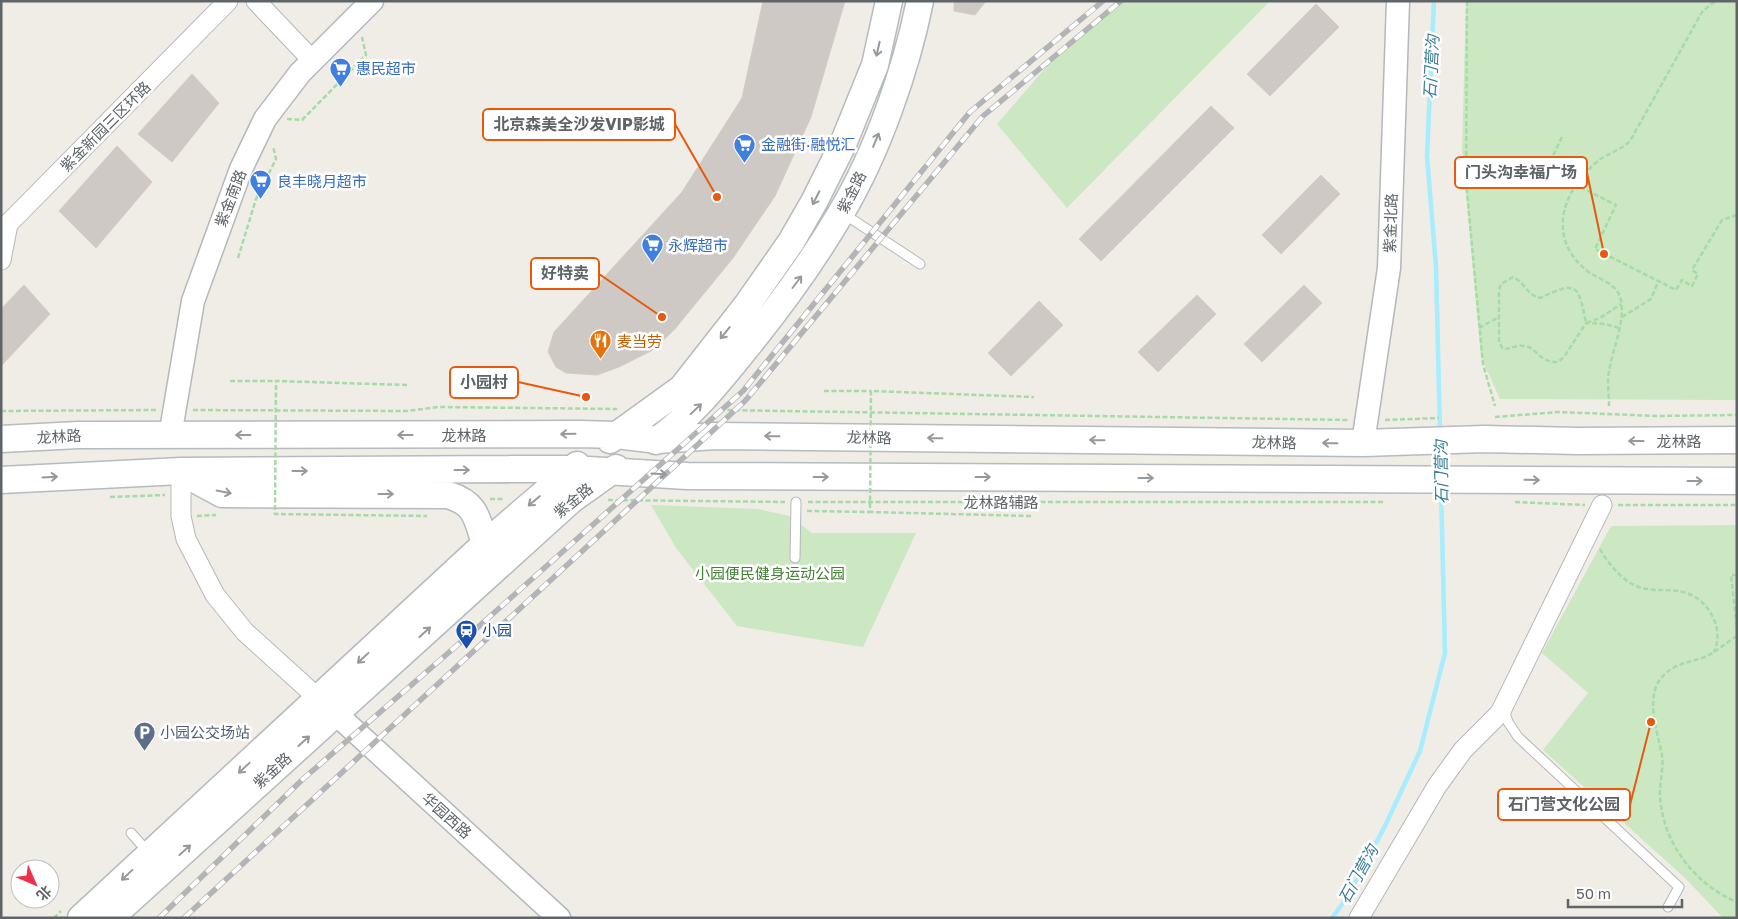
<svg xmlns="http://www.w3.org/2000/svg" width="1738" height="919" font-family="'Golos Text','Noto Sans SC',sans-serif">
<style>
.green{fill:#cbe8c3}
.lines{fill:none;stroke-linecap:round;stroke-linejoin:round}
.stream{stroke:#a8edff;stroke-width:4.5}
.building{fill:#cec9c5;stroke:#d5ccc4}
.service-casing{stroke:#b4b8bb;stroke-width:11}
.minor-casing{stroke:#b4b8bb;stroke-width:21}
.tertiary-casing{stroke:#b4b8bb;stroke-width:25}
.secondary-casing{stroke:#b5bbbe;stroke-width:29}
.path{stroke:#a6daa7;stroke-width:2.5;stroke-dasharray:5 2.5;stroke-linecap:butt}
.service{stroke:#fff;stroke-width:9}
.minor{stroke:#fff;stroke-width:19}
.tertiary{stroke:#fff;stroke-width:22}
.secondary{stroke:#fff;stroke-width:26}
.rail-casing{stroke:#b3b4b5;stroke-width:5.5}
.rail{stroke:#fff;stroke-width:4;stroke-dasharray:11;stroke-linecap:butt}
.path-bridge{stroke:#a6daa7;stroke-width:2.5;stroke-dasharray:5 2.5;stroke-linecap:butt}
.oneway{stroke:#969a9c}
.labels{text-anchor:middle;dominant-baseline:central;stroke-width:5;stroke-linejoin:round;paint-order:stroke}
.shop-label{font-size:15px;fill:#366cbe;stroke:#fff;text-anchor:start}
.street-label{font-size:15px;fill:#5e6467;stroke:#fff}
.food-label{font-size:15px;fill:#c56008;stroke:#fff;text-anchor:start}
.park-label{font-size:15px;fill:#418132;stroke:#fff}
.transit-label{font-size:15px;fill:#164399;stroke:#fff;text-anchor:start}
.service-label{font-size:15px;fill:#4e5e75;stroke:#fff;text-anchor:start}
.water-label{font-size:16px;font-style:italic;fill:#3a7e99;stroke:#fff}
.leader{fill:none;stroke:#e8590c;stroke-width:2}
.callout-dot{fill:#e8590c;stroke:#fff;stroke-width:2}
.callout{fill:#fff;stroke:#e8590c;stroke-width:2}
.callout-label{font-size:16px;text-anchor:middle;font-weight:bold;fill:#5e6467}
</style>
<rect width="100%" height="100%" fill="#f0ece6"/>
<!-- green -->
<path class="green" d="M1125,1H1270L1067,208L997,124L1066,44Z
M1466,1H1737V400L1500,399L1481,357L1462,150Z
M651,505L758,509L789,516L812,533H916L863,647L737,626L676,548Z
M1737,525V918H1723L1685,878L1543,750L1588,693L1542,653L1611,526Z"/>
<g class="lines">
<!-- stream -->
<path class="stream" d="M1434,1L1427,156L1436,267L1440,432
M1440,450L1441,472
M1332,918L1346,899L1386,824L1420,751L1445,653L1441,487"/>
</g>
<!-- building -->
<path class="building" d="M763,1H845L811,117L775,196L733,258L674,330L653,350L619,367L597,375L566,373L556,367L548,352L554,332L682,192L742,98Z
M954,1H986L975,15L954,11Z
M1316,4L1339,27L1270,96L1247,74Z
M192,74L219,103L172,162L138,134Z
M1211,106L1234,128L1101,261L1079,239Z
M117,146L152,182L96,248L59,211Z
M1321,175L1340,194L1281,254L1262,235Z
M24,285L50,314L1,366V309Z
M1304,285L1322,303L1262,362L1244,344Z
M1197,295L1216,314L1158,372L1138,352Z
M1039,301L1063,325L1011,376L988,353Z"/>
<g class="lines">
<defs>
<path id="service" d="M844,214L920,264
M795,558L796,502
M1504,710L1508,722L1518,737L1679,887L1668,907
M131,833L148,852"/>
<path id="minor" d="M256,1L313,61
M1,260L8,224L228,1
M181,471V516L186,539L215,595L245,632L319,699
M1359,918L1437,786L1463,750L1500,713L1602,505"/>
<path id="tertiary" d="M170,436L193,301L241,169L265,119L300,73L372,1
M1363,443L1389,268L1398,1
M335,713L559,918"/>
<path id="secondary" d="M1,439L78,435L580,434L616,435L658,440L715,436L1363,443L1484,439L1578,441L1737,440
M610,440L682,388L747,305L791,242L814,202L843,144L875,65L889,1
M656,441C694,414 721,379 750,343C783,302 814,259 841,213C877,153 906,70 920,1
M183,473L222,494L448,495C476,503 477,518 485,544
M1,480L181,471L519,469H572L687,476L1737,481
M81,918L485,544L577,465
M110,918L571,500L616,468"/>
</defs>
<!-- service casing -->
<use href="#service" class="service-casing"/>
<!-- minor casing -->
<use href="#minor" class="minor-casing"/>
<!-- tertiary casing -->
<use href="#tertiary" class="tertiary-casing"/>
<!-- secondary casing -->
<use href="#secondary" class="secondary-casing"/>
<!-- path -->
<path class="path" d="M1467,1L1466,181L1483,364L1495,406
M287,119L302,120L366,55L362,37
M1562,137L1546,170L1616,205L1595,249L1676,290L1682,280L1692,286L1698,274L1692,270L1722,220L1737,215
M238,258L256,199L276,159L273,146
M1622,317L1651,299L1658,282
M1479,328L1499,317
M1619,328L1605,324L1586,323L1564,357L1558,362C1538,363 1537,346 1523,346C1516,345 1510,349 1503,349L1499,342V290L1501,284L1513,277C1525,283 1527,295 1540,298C1577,281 1578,283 1586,323L1600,318L1621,304
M230,381H276
M824,391H871
M1609,406C1609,395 1607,382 1609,371C1613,348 1625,323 1621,300C1618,285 1602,280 1590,273C1546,241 1560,192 1598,161C1608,153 1621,150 1630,141L1702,12L1715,1
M193,410L407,411L438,407L617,409
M720,410L1349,420
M1,411L157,410
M1495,417L1559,412L1656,416L1737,415
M1385,420L1439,418
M110,497L165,495
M490,499H505
M608,500L785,502
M808,502H1385
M1515,502L1585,505
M1618,505H1737
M807,511L870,512
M197,516L216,515
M1600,549C1607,562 1620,578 1634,585C1650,593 1667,588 1683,592C1708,598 1725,628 1714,652
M1737,575H1731L1737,630
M1737,636C1726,643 1716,652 1705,657C1688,663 1670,664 1659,681C1646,701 1658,734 1662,755C1664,769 1659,783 1660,797C1663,843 1695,885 1737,902
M54,918L61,911"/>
<!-- service -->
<use href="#service" class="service"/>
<!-- minor -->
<use href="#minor" class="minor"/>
<!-- tertiary -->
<use href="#tertiary" class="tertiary"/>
<!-- secondary -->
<use href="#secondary" class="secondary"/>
<defs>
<path id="rail" d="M159,918L303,779L477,628L743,391L970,112L1103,1
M184,918L745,401L983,116L1121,1"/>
</defs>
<!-- rail casing -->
<use href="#rail" class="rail-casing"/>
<!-- rail -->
<use href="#rail" class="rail"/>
<!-- path-bridge -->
<path class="path-bridge" d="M407,385L276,381L275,514L427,516
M1031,516L870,512L871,391L1034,397"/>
</g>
<!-- one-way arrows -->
<defs><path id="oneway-shaft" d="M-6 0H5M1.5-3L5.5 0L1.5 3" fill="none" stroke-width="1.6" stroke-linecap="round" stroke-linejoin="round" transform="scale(1.25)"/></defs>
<g class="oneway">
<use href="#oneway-shaft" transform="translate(878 49) rotate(103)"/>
<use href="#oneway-shaft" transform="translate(876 140) rotate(-67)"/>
<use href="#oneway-shaft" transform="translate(816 198) rotate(117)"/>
<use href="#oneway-shaft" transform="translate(797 282) rotate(-53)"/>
<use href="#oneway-shaft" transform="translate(725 333) rotate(129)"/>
<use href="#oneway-shaft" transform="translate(696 409) rotate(-43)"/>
<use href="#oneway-shaft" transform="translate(568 434) rotate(179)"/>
<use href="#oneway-shaft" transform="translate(243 435) rotate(180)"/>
<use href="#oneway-shaft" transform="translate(405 435) rotate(180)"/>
<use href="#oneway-shaft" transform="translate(772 436) rotate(-179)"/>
<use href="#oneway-shaft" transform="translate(935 438) rotate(-179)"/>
<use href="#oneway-shaft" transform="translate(1097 440) rotate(-179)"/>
<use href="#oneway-shaft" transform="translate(1636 441) rotate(180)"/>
<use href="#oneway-shaft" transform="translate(1330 443) rotate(-179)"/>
<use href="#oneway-shaft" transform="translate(462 470)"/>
<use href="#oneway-shaft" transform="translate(300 471)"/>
<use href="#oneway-shaft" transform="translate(659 474) rotate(3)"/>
<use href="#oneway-shaft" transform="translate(50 477) rotate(-3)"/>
<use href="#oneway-shaft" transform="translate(821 477)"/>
<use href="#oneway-shaft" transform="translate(983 477)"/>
<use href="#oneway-shaft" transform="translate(1146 478)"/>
<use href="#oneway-shaft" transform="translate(1532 480) rotate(1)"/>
<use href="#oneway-shaft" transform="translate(1695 481)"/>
<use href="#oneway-shaft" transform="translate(224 492) rotate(11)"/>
<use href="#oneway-shaft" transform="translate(386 494)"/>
<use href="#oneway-shaft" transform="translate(534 501) rotate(140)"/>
<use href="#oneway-shaft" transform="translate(425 632) rotate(-42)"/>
<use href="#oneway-shaft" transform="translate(363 658) rotate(137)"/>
<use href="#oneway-shaft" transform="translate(304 741) rotate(-42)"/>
<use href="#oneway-shaft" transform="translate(244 768) rotate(137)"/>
<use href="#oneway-shaft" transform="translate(185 850) rotate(-42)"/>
<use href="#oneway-shaft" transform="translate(127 875) rotate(137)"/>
</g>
<!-- icons -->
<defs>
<symbol id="supermarket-pin" viewBox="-11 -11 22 30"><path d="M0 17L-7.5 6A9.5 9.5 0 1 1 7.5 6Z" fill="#3f7fe0" stroke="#fff"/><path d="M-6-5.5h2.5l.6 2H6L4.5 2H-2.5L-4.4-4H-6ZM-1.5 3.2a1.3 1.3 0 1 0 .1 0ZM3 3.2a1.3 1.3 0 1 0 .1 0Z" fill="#fff"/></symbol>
<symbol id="restaurant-pin" viewBox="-11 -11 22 30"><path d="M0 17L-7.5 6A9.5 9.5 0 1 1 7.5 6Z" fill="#e8710a" stroke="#fff"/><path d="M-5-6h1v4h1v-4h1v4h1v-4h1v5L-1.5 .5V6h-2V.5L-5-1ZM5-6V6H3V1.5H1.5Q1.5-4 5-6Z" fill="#fff"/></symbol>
<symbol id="station-pin" viewBox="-11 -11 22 30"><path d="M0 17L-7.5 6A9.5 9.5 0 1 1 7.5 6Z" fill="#1a4fb4" stroke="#fff"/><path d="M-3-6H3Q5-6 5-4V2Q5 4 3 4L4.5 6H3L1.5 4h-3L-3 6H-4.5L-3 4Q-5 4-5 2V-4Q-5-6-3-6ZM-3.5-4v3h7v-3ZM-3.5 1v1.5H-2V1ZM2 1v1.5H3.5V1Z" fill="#fff"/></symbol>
<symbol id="parking-pin" viewBox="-11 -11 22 30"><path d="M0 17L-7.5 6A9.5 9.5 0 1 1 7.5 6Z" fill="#5c6f8a" stroke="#fff"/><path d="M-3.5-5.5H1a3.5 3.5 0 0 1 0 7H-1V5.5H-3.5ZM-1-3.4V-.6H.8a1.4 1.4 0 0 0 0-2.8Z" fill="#fff"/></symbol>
</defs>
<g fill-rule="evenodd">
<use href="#supermarket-pin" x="328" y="56" width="25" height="34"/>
<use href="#supermarket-pin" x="732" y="132" width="25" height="34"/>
<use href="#supermarket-pin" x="248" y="168" width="25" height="34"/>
<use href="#supermarket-pin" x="640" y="232" width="25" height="34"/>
<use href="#restaurant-pin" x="588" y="328" width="25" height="34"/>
<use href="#station-pin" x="454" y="618" width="25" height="34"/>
<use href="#parking-pin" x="132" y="720" width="25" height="34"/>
</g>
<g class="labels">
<!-- shop labels -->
<g class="shop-label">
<text x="356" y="68">惠民超市</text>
<text x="761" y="144">金融街·融悦汇</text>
<text x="277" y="181">良丰晓月超市</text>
<text x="668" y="245">永辉超市</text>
</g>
<!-- street labels -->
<g class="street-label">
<text transform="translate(105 126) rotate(-45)">紫金新园三区环路</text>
<text transform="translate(851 192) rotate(-63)">紫金路</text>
<text transform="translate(230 198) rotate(-69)">紫金南路</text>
<text transform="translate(1390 223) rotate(-88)">紫金北路</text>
<text x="464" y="435">龙林路</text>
<text transform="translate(59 436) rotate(-3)">龙林路</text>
<text transform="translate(869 437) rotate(1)">龙林路</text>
<text x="1679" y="441">龙林路</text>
<text transform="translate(1274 442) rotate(1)">龙林路</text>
<text transform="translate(573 500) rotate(-39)">紫金路</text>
<text x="1001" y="502">龙林路辅路</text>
<text transform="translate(272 770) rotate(-42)">紫金路</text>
<text transform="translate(447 815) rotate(42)">华园西路</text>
</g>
<!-- food labels -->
<g class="food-label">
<text x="617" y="341">麦当劳</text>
</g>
<!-- park labels -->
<g class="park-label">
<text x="770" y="573">小园便民健身运动公园</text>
</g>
<!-- transit labels -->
<g class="transit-label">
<text x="482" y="630">小园</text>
</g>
<!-- service labels -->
<g class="service-label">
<text x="160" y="732">小园公交场站</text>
</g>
<!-- water labels -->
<g class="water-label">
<text transform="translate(1431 67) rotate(-87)">石门营沟</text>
<text transform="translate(1441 472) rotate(-91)">石门营沟</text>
<text transform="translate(1358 874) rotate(-61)">石门营沟</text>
</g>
</g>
<!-- callouts -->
<path class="leader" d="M717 197L675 124M1604 254L1587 173M662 317L599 274M586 397L518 382M1651 722L1630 805"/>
<g class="callout-dot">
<circle cx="717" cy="197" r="5"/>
<circle cx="1604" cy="254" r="5"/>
<circle cx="662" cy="317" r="5"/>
<circle cx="586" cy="397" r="5"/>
<circle cx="1651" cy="722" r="5"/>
</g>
<g class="callout">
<rect x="483" y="109" width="192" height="31" rx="5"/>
<rect x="1455" y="157" width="132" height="31" rx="5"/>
<rect x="531" y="258" width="68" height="31" rx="5"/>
<rect x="450" y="367" width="68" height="31" rx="5"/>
<rect x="1498" y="789" width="132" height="31" rx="5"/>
</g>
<g class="callout-label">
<text x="579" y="130">北京森美全沙发VIP影城</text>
<text x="1521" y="178">门头沟幸福广场</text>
<text x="565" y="279">好特卖</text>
<text x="484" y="388">小园村</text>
<text x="1564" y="810">石门营文化公园</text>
</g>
<!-- border -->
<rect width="1738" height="919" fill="none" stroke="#5e6467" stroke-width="5"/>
<!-- north arrow -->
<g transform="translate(35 884) rotate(135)"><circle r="24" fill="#ffffff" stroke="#bfc1c2"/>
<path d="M0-4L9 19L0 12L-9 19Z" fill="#ec314d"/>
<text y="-8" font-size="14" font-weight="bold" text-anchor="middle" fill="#5e6467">北</text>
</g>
<!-- scale -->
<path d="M1568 899v8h114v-8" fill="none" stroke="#5e6467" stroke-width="2.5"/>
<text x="1576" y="899" font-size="15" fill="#5e6467" stroke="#ffffff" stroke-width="4" paint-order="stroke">50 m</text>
</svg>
